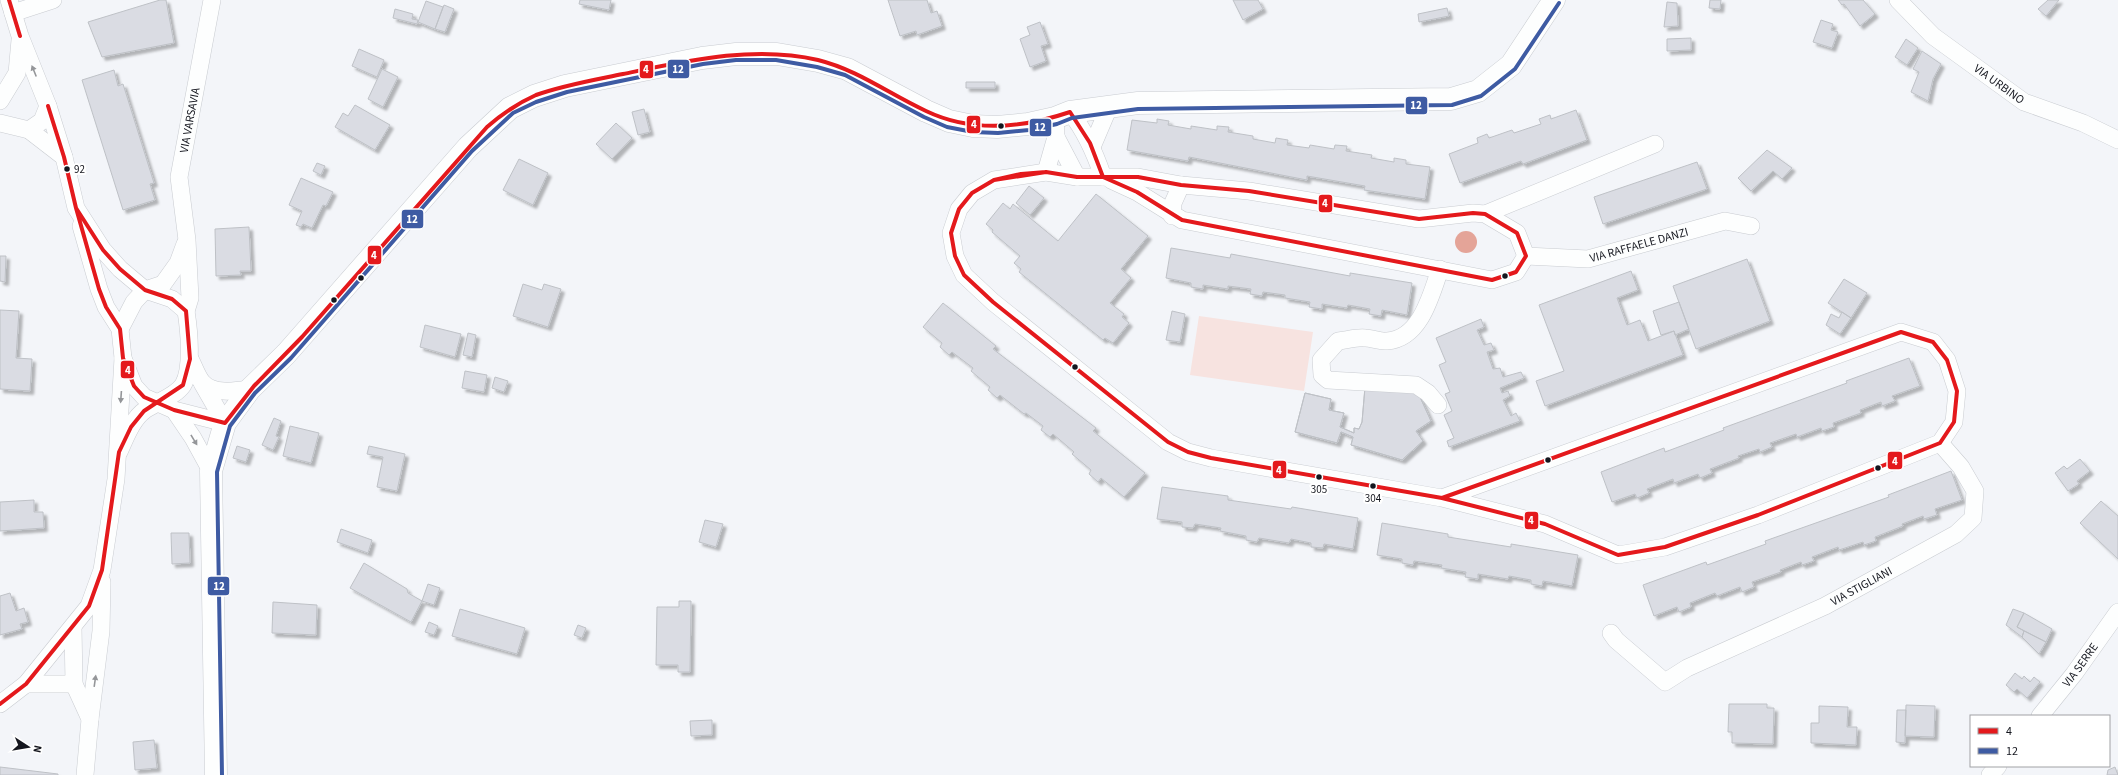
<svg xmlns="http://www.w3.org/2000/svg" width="2118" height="775" font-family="'Source Sans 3',sans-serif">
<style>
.green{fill:#f7e3e0}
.water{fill:#e4a498}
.building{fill:#dadce3;stroke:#bec1c6;filter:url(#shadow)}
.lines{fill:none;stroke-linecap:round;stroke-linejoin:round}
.street-casing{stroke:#c9ccd1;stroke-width:18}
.secondary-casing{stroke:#c9ccd1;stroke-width:23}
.street{stroke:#fdfefe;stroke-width:17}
.secondary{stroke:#fdfefe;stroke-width:22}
.bus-1-casing{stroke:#fff;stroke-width:7}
.bus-2-casing{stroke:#fff;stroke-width:7}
.bus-1{stroke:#e4191c;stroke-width:4}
.bus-2{stroke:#3e5ba3;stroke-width:4}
.oneway{fill:#949699}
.bus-dot{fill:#14161e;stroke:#fff;stroke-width:1.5}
.labels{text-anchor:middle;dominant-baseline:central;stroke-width:4;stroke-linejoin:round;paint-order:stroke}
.bus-label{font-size:11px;fill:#14161e;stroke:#fff}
.street-label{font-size:12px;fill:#14161e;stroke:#fff}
.line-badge{stroke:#fff;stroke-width:1.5}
.badge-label{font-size:11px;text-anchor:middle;font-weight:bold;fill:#fff}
</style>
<defs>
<filter id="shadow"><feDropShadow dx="3.5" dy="3.5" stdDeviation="1" flood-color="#0004"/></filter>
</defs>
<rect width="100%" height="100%" fill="#f3f5f9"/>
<!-- green -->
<path class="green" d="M1199,316L1313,332L1304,391L1190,375Z"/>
<!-- water -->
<path class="water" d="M1455 242a11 11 0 1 1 22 0a11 11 0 1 1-22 0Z"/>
<!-- building -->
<path class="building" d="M160,0H166L174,43L102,57L88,22Z
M580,0H611L609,10L579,4Z
M888,0H927L931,13L937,11L942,26L917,35L916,31L900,36Z
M1233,0H1258L1263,9L1243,20Z
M1710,0H1721L1720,9L1709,8Z
M1838,0H1863L1875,14L1860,26L1844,4L1842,5Z
M2048,0H2059L2046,16L2038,9Z
M426,1L443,7L435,29L418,22Z
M1667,2L1677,3L1678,26L1664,27Z
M444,5L454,9L445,32L435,29Z
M1447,8L1449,16L1419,22L1418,14Z
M395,9L413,14L412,19L418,20L417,24L393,18Z
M1821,20L1833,24L1831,30L1838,32L1832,48L1813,42Z
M1040,22L1048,44L1041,46L1046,61L1030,67L1020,39L1030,35L1027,27Z
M1691,38V50L1667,51V39Z
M1906,39L1918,48L1907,65L1895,57Z
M359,49L384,60L377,77L352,66Z
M1922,51L1941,64L1933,79L1928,101L1911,92L1919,72L1913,69Z
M382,69L398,77L383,107L368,99Z
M114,70L118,86L123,84L154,183L150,184L155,200L123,210L82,80Z
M966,82H995V88H966Z
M355,105L390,125L375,150L335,127L343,113L348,116Z
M644,109L650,132L638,135L632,112Z
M1576,110L1587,140L1523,164L1521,161L1460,183L1449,154L1478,143L1477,138L1487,134L1489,138L1512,130L1514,133L1541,124L1539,119L1550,115L1551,119Z
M1157,119L1169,121L1168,125L1191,129V126L1217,130V126L1229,127L1228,132L1253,136V139L1275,143L1276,138L1288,140L1287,145L1309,148L1310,145L1334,149L1335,145L1347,146L1346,151L1372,155L1371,158L1394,162V158L1406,160V164L1430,167L1425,199L1364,190L1365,186L1307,176V180L1189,157L1188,161L1127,150L1132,120L1157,123Z
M616,123L632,138L612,159L596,144Z
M1767,150L1792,168L1782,179L1773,171L1751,191L1738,178Z
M519,159L548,173L533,205L503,190Z
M1697,162L1707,189L1603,224L1594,197Z
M317,163L325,166L321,175L313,171Z
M301,178L333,192L326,206L323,205L312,228L303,224L301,227L296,225L302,211L289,205Z
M1029,186L1044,198L1030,215L1016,203Z
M1096,194L1148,236L1121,269L1131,278L1110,303L1124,314L1122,317L1129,323L1113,343L1105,338L1103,340L1019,272L1021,269L1014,263L1020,256L992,232L993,230L986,224L1003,203L1010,209L1013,204L1058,241Z
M249,227L251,271H240L241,275L216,276L215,229Z
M1171,248L1230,258L1231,254L1350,276V273L1412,283L1407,315L1382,310L1381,316L1369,314L1370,309L1348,305L1347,308L1322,304V309L1309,307L1310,302L1285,298V295L1263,292L1262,296L1250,294L1251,289L1228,286V289L1203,285V289L1191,287V283L1166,278Z
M0,256H6L5,282L0,281Z
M1747,259L1770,321L1696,349L1673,286Z
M1631,271L1638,290L1617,298L1627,325L1640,320L1648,341L1674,331L1683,355L1545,406L1536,381L1564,371L1539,305Z
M1844,279L1867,293L1851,318L1828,303Z
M523,284L542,290L544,284L561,289L548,327L513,316Z
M1679,302L1689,329L1675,335L1674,331L1661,335L1653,311Z
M943,303L996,346L993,349L1096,428L1093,431L1145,473L1124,497L1101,478L1098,482L1089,474L1091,470L1072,454L1074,452L1053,434L1050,437L1041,430L1043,426L1026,413L1024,414L1000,395L997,398L988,390L990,387L971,371L973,368L952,352L949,355L940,347L942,343L923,327Z
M0,310L19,311L16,358L32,359L30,391L0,389Z
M1172,311L1185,314L1180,342L1166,340Z
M1842,312L1851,318L1840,334L1826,325L1831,314L1839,318Z
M1481,319L1484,327L1477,330L1484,345L1491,343L1494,350L1487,352L1493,369L1500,368L1503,377L1521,372L1524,378L1500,388L1502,393L1508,391L1510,396L1503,400L1511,416L1516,413L1520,421L1449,447L1447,441L1454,438L1444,415L1452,411L1445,394L1450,392L1439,365L1446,362L1436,338Z
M425,325L461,334L455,357L420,347Z
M468,333L476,335L472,357L463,355Z
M1909,358L1920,386L1892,396L1895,401L1882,406L1881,402L1860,410L1861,413L1833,423L1834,427L1822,431L1821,428L1797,437L1796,434L1770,443L1772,447L1760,452L1759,449L1738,456L1739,458L1710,469L1712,473L1700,478L1698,474L1674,483L1673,479L1647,489L1649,493L1637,498L1635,494L1612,502L1601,472L1664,448L1665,452L1724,430L1723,428L1847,383L1846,381Z
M465,371L487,375L484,392L462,388Z
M495,377L508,381L504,392L492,388Z
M1365,387L1411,391L1420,397L1431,421L1416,431L1423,441L1402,460L1351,445L1353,437L1341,432L1337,443L1295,432L1305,393L1331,399L1329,410L1344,413L1340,427L1354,433V428L1359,429L1362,422Z
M1365,387L1411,391L1420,397L1431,421L1416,431L1423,441L1402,460L1351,445L1353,437L1341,432L1337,443L1295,432L1305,393L1331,399L1329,410L1344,413L1340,427L1354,433V428L1359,429L1362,422Z
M274,418L281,421L276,436L279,437L273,450L262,445Z
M290,426L319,433L311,463L283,456Z
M237,446L250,450L246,462L233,458Z
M369,446L405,454L397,491L377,487L383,457L367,454Z
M2080,459L2090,471L2077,481L2079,484L2068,491L2055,473L2064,466L2067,469Z
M1951,471L1962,500L1935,509L1937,515L1924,519L1923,516L1902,524L1903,526L1875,537L1876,541L1864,545L1863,542L1839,550L1838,547L1812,557L1814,561L1802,565L1801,562L1780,570L1781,572L1752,582L1754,587L1742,592L1740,587L1717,596L1715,593L1690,603L1691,607L1679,612L1677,607L1654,616L1643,585L1706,562L1707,565L1766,544L1765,541L1889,497L1888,495Z
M1162,487L1228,496V500L1291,509L1292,507L1358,518L1353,549L1324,544L1323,548L1311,547V543L1291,539L1289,543L1259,538L1257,542L1246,540V536L1220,531L1221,528L1195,524L1193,528L1182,527V522L1157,519Z
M34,500V512H43L44,528L0,531V502Z
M2101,501L2118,516V559L2080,523Z
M705,520L723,524L716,547L699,542Z
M1382,523L1448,534V537L1511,547V544L1578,555L1572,586L1543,581L1542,586L1531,584V580L1509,576L1508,579L1478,574V579L1465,577L1466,572L1441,568L1442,565L1414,561L1413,565L1402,563V559L1377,555Z
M341,529L372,540L368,553L337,542Z
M171,533H189L190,563L172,564Z
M364,563L407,589L408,593L422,601L411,622L350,588Z
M428,584L440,588L434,605L422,601Z
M10,593L16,611L24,608L28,622L20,624L22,629L0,635V596Z
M679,601H691L690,672H678V665H656L657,607H679Z
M273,602L317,605L316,635L272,633Z
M460,609L525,628L517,654L452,636Z
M2013,609L2024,613L2017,627L2024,631L2022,637L2006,625Z
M2024,613L2052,629L2046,642L2017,627Z
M429,622L438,626L434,635L425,632Z
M578,625L586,628L582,638L574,635Z
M2024,631L2046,642L2039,654L2022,637Z
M2015,673L2022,679L2024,676L2030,682L2034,677L2040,682L2027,698L2017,689L2014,692L2006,685Z
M1729,704H1767V708H1774L1773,744L1732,743V732H1728Z
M1906,705L1935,706L1934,737L1905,736Z
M1819,706L1848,707L1847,727H1857L1856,745L1811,743V723H1819Z
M1897,710H1906L1905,743L1896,742Z
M712,720V735L691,736L690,721Z
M154,740L157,768L135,770L133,742Z
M0,767L58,774V775H0Z
M2115,767L2118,775H2107L2108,770Z"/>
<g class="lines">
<defs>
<g id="street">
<path d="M9,0L20,36L48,106L64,157L76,208L103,250L120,269L145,290L172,299L186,311C189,330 193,368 183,385C175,397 156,402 145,410C132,419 125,439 119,452"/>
<path id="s1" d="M1898,0L1933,36L2024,102L2083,123L2118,140"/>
<path d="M13,13L53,0"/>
<path d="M0,101L17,73L20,40"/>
<path d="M1070,112C1086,132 1095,153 1103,177"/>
<path d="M0,123L29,130L42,121L48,106"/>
<path d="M29,130L64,157"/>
<path d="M1056,137L1077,177"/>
<path d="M1092,147L1109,107"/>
<path d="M1046,172L1056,137L1055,118"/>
<path d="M1111,180L1137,192L1182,220L1492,280L1516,272L1526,256"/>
<path d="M1485,214L1655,144"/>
<path d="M1172,216L1173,203L1181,185"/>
<path d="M81,226L99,289L106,307L120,329L123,358L134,386L144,397L174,410L225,423"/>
<path id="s2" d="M1526,256L1588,259L1725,221L1751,226"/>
<path id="s3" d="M186,311L190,298L187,240L179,177L212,0"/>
<path d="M120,329L134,302L145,290L163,284L178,263L185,244"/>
<path d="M190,359C194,366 197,376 202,382C213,395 236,391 250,389"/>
<path d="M202,383L225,423"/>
<path d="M1438,405L1428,393L1416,385L1328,380L1322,375L1321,360L1338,341C1347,340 1357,337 1365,338C1372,338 1380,342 1387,341C1420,339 1431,296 1440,269"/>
<path d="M174,410L193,438L211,471"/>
<path d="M1442,498L1901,332L1933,342L1947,360L1957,391L1954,422L1940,443L1758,515L1665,547L1618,555L1545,524L1442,498L1211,458L1188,452L1168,442L993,302L964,275L955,256L951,233L959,209L972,193L994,180L1046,172L1077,177H1138L1181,185L1249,191L1419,219L1473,213L1485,214L1517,233L1526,256"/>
<path d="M73,627L74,684L90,719L85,775"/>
<path id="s4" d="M1611,633L1616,640L1665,682L1687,668L1825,606L1956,534L1973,518L1975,491L1961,467L1940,443"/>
<path d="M26,684H74"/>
<path d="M0,704L26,684L89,606L102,570L116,479L123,358"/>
<path id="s5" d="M2040,716L2074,674L2118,612"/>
<path d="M90,719L101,631L102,582"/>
<path d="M1990,775L1998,766"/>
</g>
<path id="secondary" d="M216,775L211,471L225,423L250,389L286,354L468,147L510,108L534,96L565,86L702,58L736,54H777L818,61L847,69L926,111L949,121L973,126L997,127L1028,124L1055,118L1070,112L1138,103L1451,99L1478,91L1511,65L1554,0"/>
</defs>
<!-- street casing -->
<use href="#street" class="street-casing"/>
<!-- secondary casing -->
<use href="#secondary" class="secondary-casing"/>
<!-- street -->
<use href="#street" class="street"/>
<!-- secondary -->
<use href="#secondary" class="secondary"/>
<defs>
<path id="bus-1" d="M9,0L20,36
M1046,172L1077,177H1103
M1103,177H1138L1181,185L1249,191L1419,219L1473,213L1485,214L1517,233L1526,256L1516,272L1492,280L1182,220L1137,192Z
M994,180L972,193L959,209L951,233L955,256L964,275L993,302L1168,442L1188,452L1211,458L1442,498
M994,180L1021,174L1046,172
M994,180L1046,172
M76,208L99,289L106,307L120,329L123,358L134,386L144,397L174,410L225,423L254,386L302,337L487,127C502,114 518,103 536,95C564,85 594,80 623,74C686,61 754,45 818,60C858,70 889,94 926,111C972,133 1023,128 1070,112L1090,143L1103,177
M1901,332L1933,342L1947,360L1957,391L1954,422L1940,443L1758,515L1665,547L1618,555L1545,524L1442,498Z
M0,704L26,684L89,606L102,570L119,452L131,427L144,411L183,385L190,359L186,311L172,299L145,290L120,269L103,250L76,208L64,157L48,106"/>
<path id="bus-2" d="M222,775L217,472L230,426L255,393L291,358L472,151L513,113L536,102L567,92L703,64L736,60H776L817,67L845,75L924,117L947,127L973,132L998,133L1029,130L1057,124L1072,118L1138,109L1452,105L1481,96L1515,69L1559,3"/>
</defs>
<!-- bus-1 casing -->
<use href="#bus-1" class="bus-1-casing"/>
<!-- bus-2 casing -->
<use href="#bus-2" class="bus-2-casing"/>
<!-- bus-1 -->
<use href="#bus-1" class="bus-1"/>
<!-- bus-2 -->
<use href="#bus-2" class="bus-2"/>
</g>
<!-- one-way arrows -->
<defs><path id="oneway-solid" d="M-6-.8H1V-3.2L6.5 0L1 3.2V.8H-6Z"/></defs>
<g class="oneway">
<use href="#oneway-solid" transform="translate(34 71) rotate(-112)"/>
<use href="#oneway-solid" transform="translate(121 397) rotate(94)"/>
<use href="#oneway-solid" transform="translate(194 440) rotate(59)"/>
<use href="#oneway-solid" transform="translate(95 681) rotate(-82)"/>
</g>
<!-- markers -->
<g class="bus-dot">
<circle cx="1001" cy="126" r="3.5"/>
<circle cx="67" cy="169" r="3.5"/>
<circle cx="1505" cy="276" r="3.5"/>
<circle cx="361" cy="278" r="3.5"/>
<circle cx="334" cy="300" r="3.5"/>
<circle cx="1075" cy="367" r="3.5"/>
<circle cx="1548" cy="460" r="3.5"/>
<circle cx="1878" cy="468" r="3.5"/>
<circle cx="1319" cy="477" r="3.5"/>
<circle cx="1373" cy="486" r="3.5"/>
</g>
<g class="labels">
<!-- bus labels -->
<g class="bus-label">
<text x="74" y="169" text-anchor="start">92</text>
<text x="1319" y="489">305</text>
<text x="1373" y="498">304</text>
</g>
<!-- street labels -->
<g class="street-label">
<text stroke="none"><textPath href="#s1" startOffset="132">VIA URBINO</textPath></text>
<text stroke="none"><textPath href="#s3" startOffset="193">VIA VARSAVIA</textPath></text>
<text stroke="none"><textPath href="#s2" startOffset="115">VIA RAFFAELE DANZI</textPath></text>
<text stroke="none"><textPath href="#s4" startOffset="292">VIA STIGLIANI</textPath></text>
<text stroke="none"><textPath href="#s5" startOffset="65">VIA SERRE</textPath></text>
</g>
</g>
<g class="line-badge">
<rect x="667" y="59" width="23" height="20" rx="4" fill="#3e5ba3"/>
<rect x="639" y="60" width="15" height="19" rx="4" fill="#e4191c"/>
<rect x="1405" y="96" width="23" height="19" rx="4" fill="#3e5ba3"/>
<rect x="966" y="115" width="15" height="19" rx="4" fill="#e4191c"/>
<rect x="1029" y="118" width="23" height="19" rx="4" fill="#3e5ba3"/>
<rect x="1318" y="194" width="15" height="19" rx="4" fill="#e4191c"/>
<rect x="401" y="209" width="23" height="20" rx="4" fill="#3e5ba3"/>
<rect x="367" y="245" width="15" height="20" rx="4" fill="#e4191c"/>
<rect x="120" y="360" width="15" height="19" rx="4" fill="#e4191c"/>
<rect x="1887" y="451" width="16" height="19" rx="4" fill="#e4191c"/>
<rect x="1272" y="460" width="15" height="19" rx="4" fill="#e4191c"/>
<rect x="1524" y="511" width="15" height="19" rx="4" fill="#e4191c"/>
<rect x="207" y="576" width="23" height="20" rx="4" fill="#3e5ba3"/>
</g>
<g class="badge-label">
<text x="678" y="73">12</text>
<text x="646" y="73">4</text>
<text x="1416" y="109">12</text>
<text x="974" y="128">4</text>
<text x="1040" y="131">12</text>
<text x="1325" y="207">4</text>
<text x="412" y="223">12</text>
<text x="374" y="259">4</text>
<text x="128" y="374">4</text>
<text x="1895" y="465">4</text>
<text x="1279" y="474">4</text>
<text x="1531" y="524">4</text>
<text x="219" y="590">12</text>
</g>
<!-- legend -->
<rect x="1970" y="715" width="140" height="52" fill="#ffffff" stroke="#a1a2a5"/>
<rect x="1978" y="728" width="20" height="6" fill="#e4191c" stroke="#a1a2a5"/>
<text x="2006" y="735" font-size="12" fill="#14161e">4</text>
<rect x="1978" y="748" width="20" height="6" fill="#3e5ba3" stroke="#a1a2a5"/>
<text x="2006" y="755" font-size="12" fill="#14161e">12</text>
<!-- north arrow -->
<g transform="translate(28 747) rotate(102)" stroke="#ffffff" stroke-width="3" paint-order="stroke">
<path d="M0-3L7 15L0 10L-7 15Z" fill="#14161e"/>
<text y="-6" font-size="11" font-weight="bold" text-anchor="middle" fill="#14161e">N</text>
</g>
</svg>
